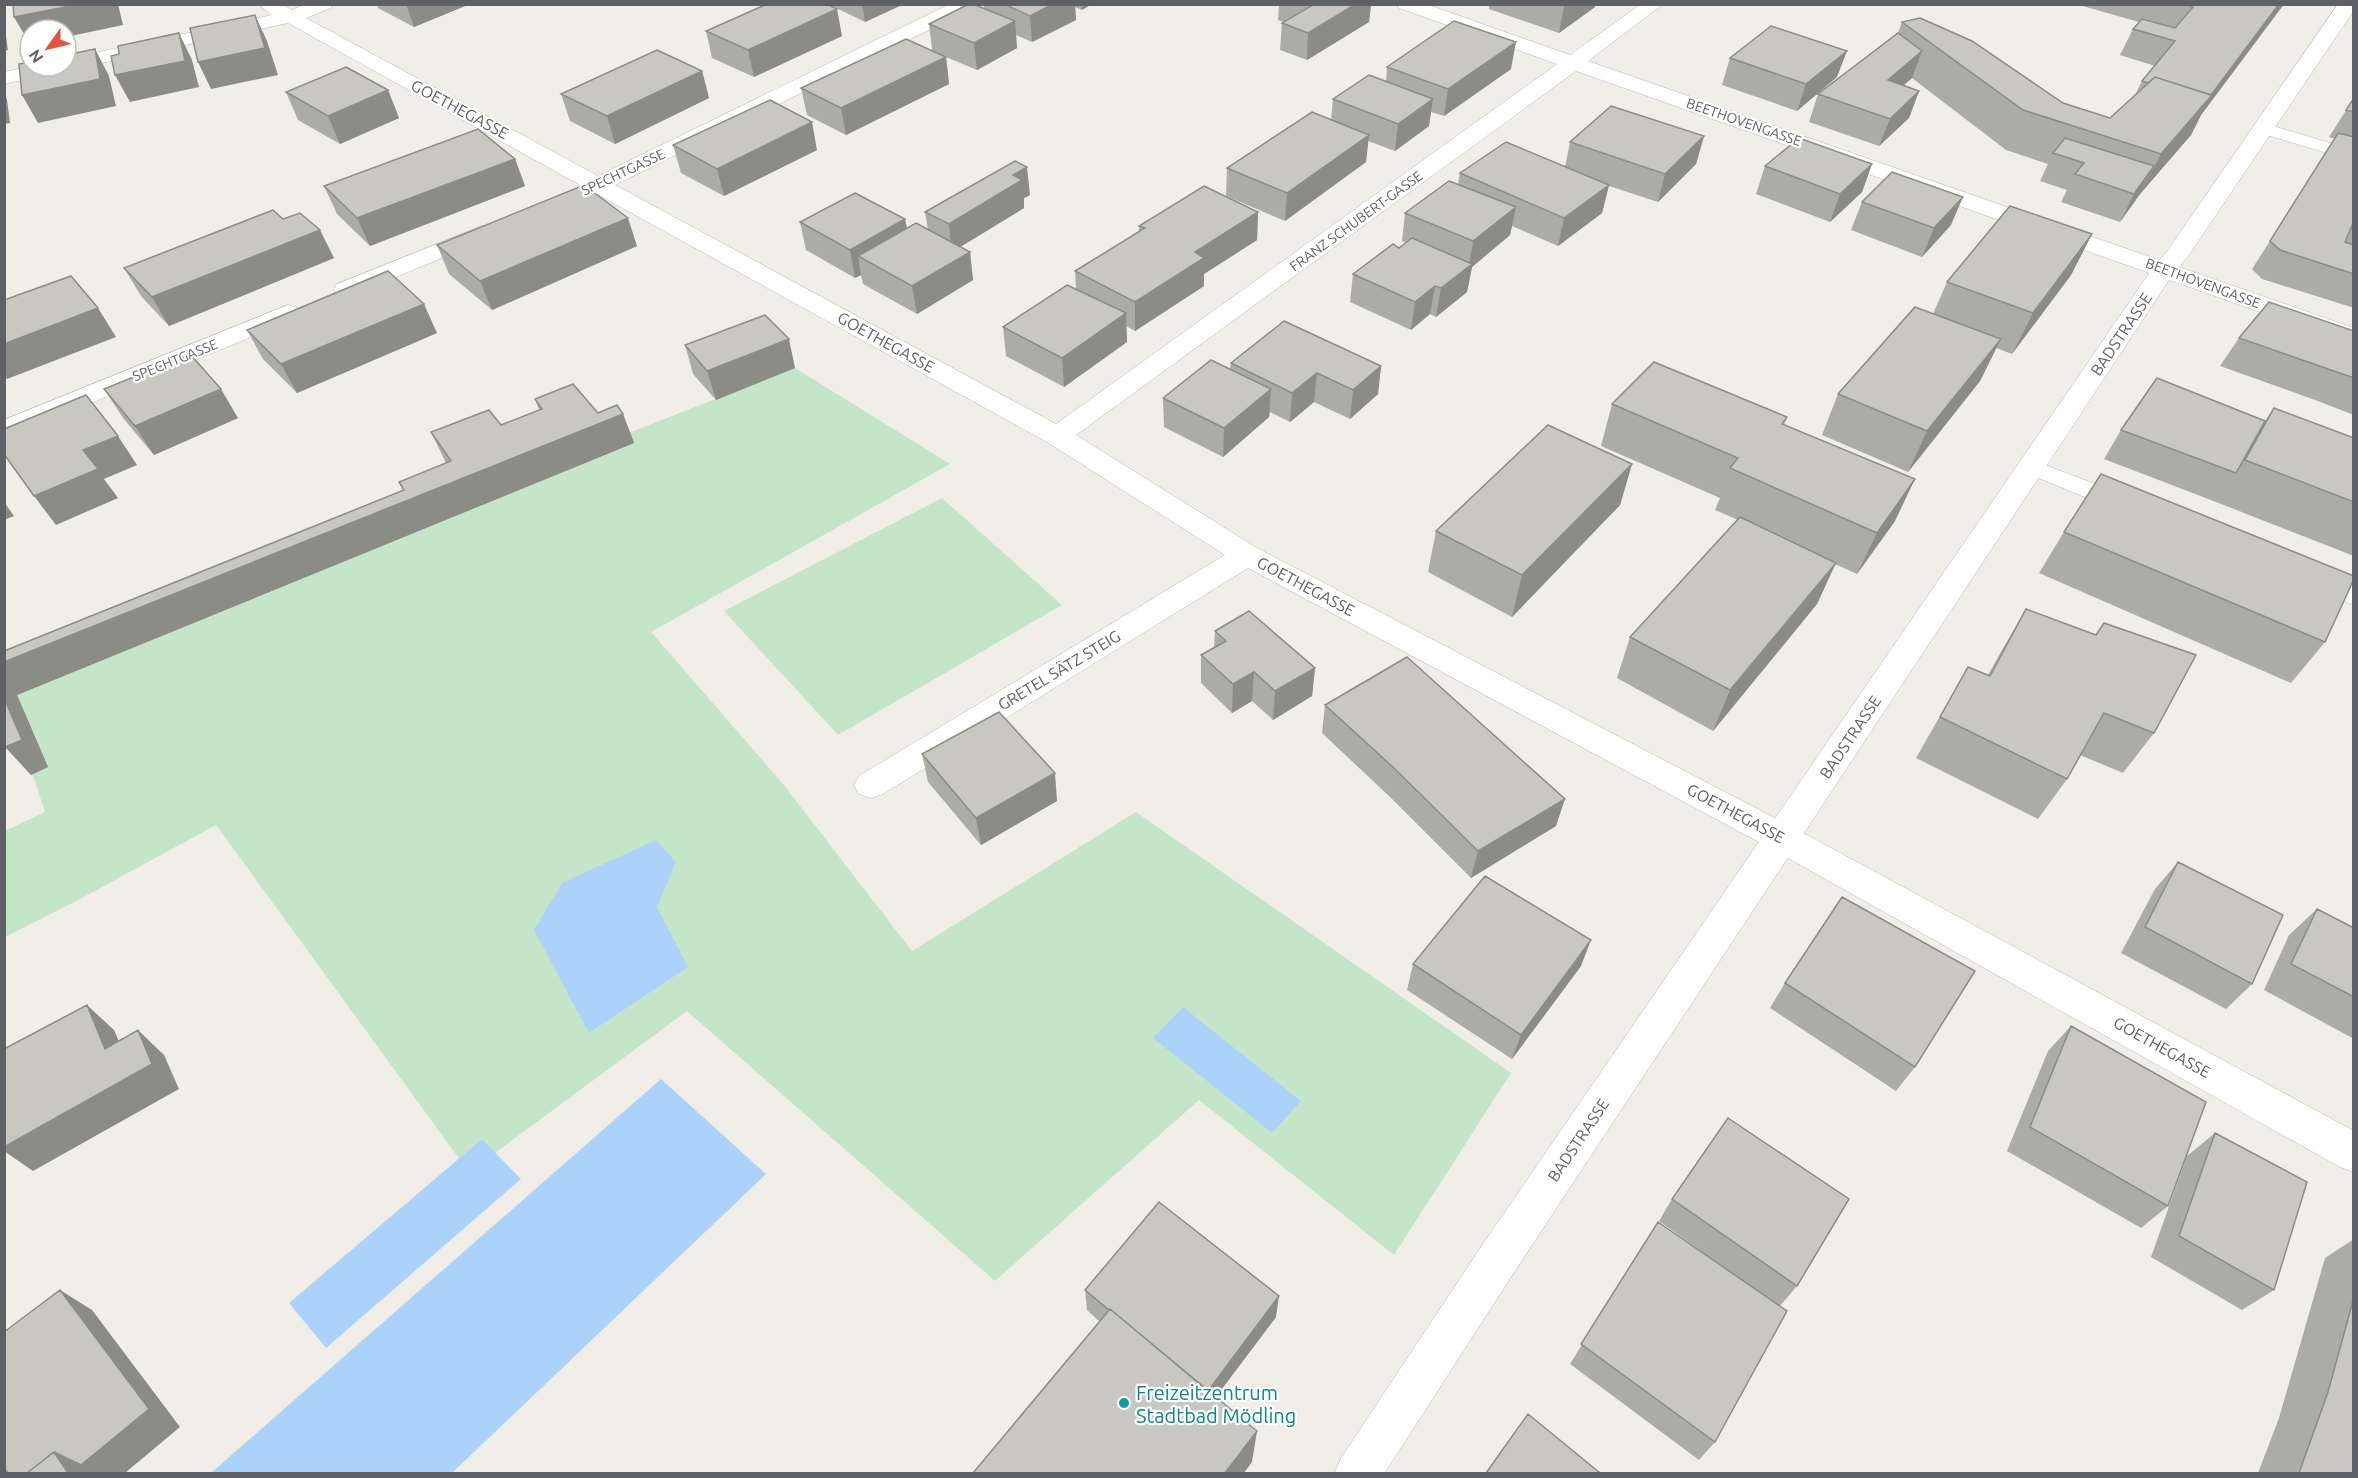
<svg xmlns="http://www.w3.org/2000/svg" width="2358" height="1478" font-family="Ubuntu,sans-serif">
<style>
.green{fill:#c5e5c8}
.water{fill:#acd2fb}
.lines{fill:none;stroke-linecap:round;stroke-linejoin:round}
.service-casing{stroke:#b7b8bd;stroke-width:1}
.minor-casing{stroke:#b7b8bd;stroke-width:1}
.tertiary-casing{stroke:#b7b8bd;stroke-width:1}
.service{fill:#fff;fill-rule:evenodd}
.minor{fill:#fff;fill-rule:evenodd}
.tertiary{fill:#fff;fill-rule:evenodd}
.wall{fill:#acaca6}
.shaded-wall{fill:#8c8c87}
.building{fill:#c8c8c1;stroke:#8c8c87;stroke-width:1.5}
.culture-dot{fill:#0f9aa8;stroke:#fff;stroke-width:2}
.labels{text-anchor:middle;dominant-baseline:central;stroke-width:4.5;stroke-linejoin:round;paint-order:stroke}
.far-street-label{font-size:14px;fill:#5e6166;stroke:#fff}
.street-label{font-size:16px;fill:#5e6166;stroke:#fff}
.near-culture-label{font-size:20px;fill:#0d838f;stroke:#fff;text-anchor:start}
</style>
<rect width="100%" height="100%" fill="#f0eee7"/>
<!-- green -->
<path class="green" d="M795,368L950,464L651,632L783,784L912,951L1136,812L1511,1073L1394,1255L1199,1100L995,1281L687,1011L469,1172L216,825L80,899L5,937V831L45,812L5,690L608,441Z
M942,498L1062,605L838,735L724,611Z"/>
<!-- water -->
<path class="water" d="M656,840L676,862L657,907L688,967L589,1033L534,930L562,883Z
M1183,1007L1301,1101L1272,1133L1153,1038Z
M661,1079L766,1174L452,1473H211Z
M482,1139L521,1179L326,1348L289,1303Z"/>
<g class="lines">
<defs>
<path id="service" d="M2263,123L2354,150V161L2257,132L2254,128L2257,124Z
M2032,460L2132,498L2136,504L2132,510L2124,512L2116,510L2024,472L2021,467L2024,462Z
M2313,571L2354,586V605L2304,586L2301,580L2304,574Z"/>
<path id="minor" d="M258,4H282L292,10L305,4H333L331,8L306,18L598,176L950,4H975L973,8L615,185L1056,424L1557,64L1399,8L1397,4H1426L1570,55L1641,4H1663L1588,61L2354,328V345L1576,71L1076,435L1257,548L1794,828L2354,1131V1172L2340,1167L1770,848L1248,568L883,794L871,798L859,794L854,785L859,776L1225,555L1047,442L597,194L585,198L577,196L574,191L580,185L288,23L4,84V72L31,66H66V59L272,15Z
M482,226L490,228L494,233L490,238L355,294L346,296L337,294L334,289L337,284Z
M288,305L297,308L301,313L297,318L4,439V420Z"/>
<path id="tertiary" d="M2338,4H2354V10L2189,255L2173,274L1513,1274L1384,1474H1334L1341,1458L1483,1244L2152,269L2168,250Z"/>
</defs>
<!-- service casing -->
<use href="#service" class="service-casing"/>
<!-- minor casing -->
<use href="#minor" class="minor-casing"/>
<!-- tertiary casing -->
<use href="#tertiary" class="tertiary-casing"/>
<!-- service -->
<use href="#service" class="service"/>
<!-- minor -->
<use href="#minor" class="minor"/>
<!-- tertiary -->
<use href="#tertiary" class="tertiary"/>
</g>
<!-- wall -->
<path class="wall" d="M377,4H470L414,27L378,8Z
M828,4H904L865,22Z
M984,4H1092L1082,10L1075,7L1076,20L1032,42L1016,35L1017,48L977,70L946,57L949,84L846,135L807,115L801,88L932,50L929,24L984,9Z
M1279,4H1371L1369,22L1307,60L1280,50L1282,23L1283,22L1278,20Z
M1489,4H1595V7L1559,33L1489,9Z
M2080,4H2284L2201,115L2191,135L2140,194L2120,222L2061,202L2067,190L2040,181L2048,164L2006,150L1912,78L1904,85L1919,91L1909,118L1879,146L1809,122L1818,94L1898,33L1902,22L2063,103L2110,118L2135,95L2142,81L2155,66L2120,55L2133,29L2139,22L2079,5Z
M706,31L842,36L754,77L712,58Z
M1730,58L1837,77L1797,111L1722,85Z
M1387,67L1511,69L1444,116L1431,112L1429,126L1395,151L1368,141L1366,162L1285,221L1226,196L1227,168L1331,120L1333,99L1386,81Z
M702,71L709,98L615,144L570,121L561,94Z
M388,90L399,118L340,144L298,120L286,92Z
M2354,98V308L2262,279L2252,269L2335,139L2329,137Z
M1704,136L1696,164L1658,202L1606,185H1609L1602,213L1558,246L1512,226L1510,235L1472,267L1467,292L1436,317L1430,314L1411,330L1350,302L1353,274L1399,248L1406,243L1402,241L1405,213L1458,184L1460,173L1565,167L1570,142Z
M673,145L817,150L724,196L681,173Z
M515,159L525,186L370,246L337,214L324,186Z
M1872,164L1862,192L1830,222L1756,194L1765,166Z
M1030,195L1024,198V208L960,247L970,252L973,280L917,314L863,284L861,275L855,278L806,250L800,222L905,219L907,228L928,230L925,212Z
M1862,202L1951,225L1922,257L1851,230Z
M1258,212L1257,240L1204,274V286L1135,331L1126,326L1127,342L1064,387L1006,356L1003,327L1076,289L1075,271L1139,232V226Z
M283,219L334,258L169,326L141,296L124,268Z
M2092,234L2071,275L2012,354L1996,348L1980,381L1908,472L1822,435L1838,394L1933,314L1947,282Z
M437,245L637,246L492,310L449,274Z
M247,330L437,333L297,393L263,359Z
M2354,331V415L2315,400L2220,366L2239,338Z
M685,345L795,368L716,400L693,374Z
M1231,363L1381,366L1378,394L1350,419L1314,402L1290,422L1270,412L1269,417L1223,457L1164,427L1163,398L1230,369Z
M104,389L238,418L154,455L123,418Z
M535,399L598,413L623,414L634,443L17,695L48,767L31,775L4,651L403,491L399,482L446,463L431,432L501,425L539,410Z
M1612,404L1787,417L1784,425L1895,521L1857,574L1835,564L1817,604L1713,731L1617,678L1630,637L1738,520L1715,510L1720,498L1601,446Z
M2274,408L2354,438V556L2216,502L2104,459L2121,430L2265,421Z
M1632,464L1620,505L1512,617L1428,572L1436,531Z
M2064,532L2325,642L2291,683L2039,573Z
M2026,609L2154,733L2123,773L2080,755L2067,779L2038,819L1916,758L1968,667L1988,675L2002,650Z
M1215,631L1315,668L1312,696L1273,720L1252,701L1232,713L1201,683V655L1214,648Z
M1325,705L1556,826L1471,878L1390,797L1322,733Z
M922,754L1057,801L981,845L928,782Z
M2178,862L2252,984L2226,1009L2121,953L2155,889Z
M2317,909L2354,928V1039L2264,990L2289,935Z
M1413,964L1581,966L1512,1059L1407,990Z
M1785,983L1915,1067L1896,1091L1770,1008Z
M2071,1026L2168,1206L2141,1228L2007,1151L2048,1051Z
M2215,1133L2274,1290L2242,1310L2151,1257L2187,1156Z
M1672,1199L1797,1286L1780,1306L1715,1442L1699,1460L1570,1364L1658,1222L1718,1263L1659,1221Z
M2354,1239V1473H2258L2279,1418L2325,1258Z
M1085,1290L1276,1317L1216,1397L1252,1462L1087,1310Z"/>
<!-- shaded-wall -->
<path class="shaded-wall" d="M80,4H118L123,25L66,37V30H30V44L14,17Z
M406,4H470L414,27Z
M862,4H904L865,22Z
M1053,4H1075L1076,20L1032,42L1030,16Z
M1082,4H1092L1082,10Z
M1356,4H1371L1369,22L1307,60L1308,33Z
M1566,4H1595V7L1559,33L1564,6Z
M2279,4H2284L2201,115L2191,135L2140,194L2161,154Z
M837,9L842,36L754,77L748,50Z
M255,15L267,41L278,75L211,89L198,62Z
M1015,21L1017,48L977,70L974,43Z
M4,23L8,50L4,51Z
M179,33L192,60L199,87L130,102L115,75Z
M1516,42L1511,69L1444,116L1448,89Z
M95,49L109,76L116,106L38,123L22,95Z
M1847,51L1837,77L1797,111L1806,84Z
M1922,51L1912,78L1878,107L1888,80Z
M946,57L949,84L846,135L841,108Z
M702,71L709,98L615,144L607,116Z
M388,90L399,118L340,144L328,116Z
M1919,91L1909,118L1879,146L1890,119Z
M4,95L7,99L10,123L4,124Z
M1433,99L1429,126L1395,151L1398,124Z
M812,122L817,150L724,196L717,169Z
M1369,135L1366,162L1285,221L1287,193Z
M1704,136L1696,164L1658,202L1665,174Z
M515,159L525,186L370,246L357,218Z
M1872,164L1862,192L1830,222L1840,194Z
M2154,166L2140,194L2120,222L2134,194Z
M1027,167L1030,195L1024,198V208L952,252L949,224L1013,175Z
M1609,185L1602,213L1558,246L1564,218Z
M1963,197L1951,225L1922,257L1934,228Z
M1516,207L1510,235L1472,267L1467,292L1436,317L1441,288L1469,267L1473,241Z
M1258,212L1257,240L1204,274V286L1135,331V302L1195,252Z
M628,218L637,246L492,310L480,281Z
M905,219L910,247L858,256L861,275L855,278L850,250Z
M320,230L334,258L169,326L152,297Z
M2092,234L2071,275L2012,354L2033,313Z
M970,252L973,280L917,314L912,286Z
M1435,286L1430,314L1411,330L1415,302Z
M424,304L437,333L297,393L281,364Z
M98,308L116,337L7,379L4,375V344Z
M1126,313L1127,342L1064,387L1062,358Z
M789,339L795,368L716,400L707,371Z
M2001,339L1980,381L1908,472L1927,431Z
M1381,366L1378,394L1350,419L1353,390Z
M1317,373L1314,402L1290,422L1292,393Z
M221,389L238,418L154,455L135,426Z
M1271,389L1269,417L1223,457L1224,428Z
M623,414L634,443L17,695L48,767L31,775L5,747L4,662Z
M118,436L137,465L104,479L118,498L56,525L34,496L83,450Z
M1632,464L1620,505L1512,617L1522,575Z
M1915,479L1895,521L1857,574L1877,533Z
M4,502L14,516L4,520Z
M1836,563L1817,604L1713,731L1730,690Z
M1315,668L1312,696L1273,720L1275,691Z
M1254,672L1252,701L1232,713L1233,684Z
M1055,773L1057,801L981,845L976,818Z
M1565,799L1556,826L1471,878L1478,851Z
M1591,940L1581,966L1512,1059L1521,1035Z
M87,1005L114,1030L133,1073L105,1049Z
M138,1030L164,1055L179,1089L33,1171L4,1151V1147Z
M60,1290L92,1310L180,1427L125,1473H68L54,1452Z
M1279,1296L1276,1317L1206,1410L1207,1392Z
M1257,1431L1252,1462L1244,1473H1225Z"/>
<!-- building -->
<path class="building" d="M13,4H80L14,17Z
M767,4H827L837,9L748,50L706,31Z
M969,4H973L1015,21L974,43L929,24Z
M1004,4H1053L1030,16Z
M1308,4H1356L1308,33L1282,23L1311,6Z
M2185,4H2279L2211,95L2155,77L2148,83L2142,81L2175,41L2133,29L2142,19L2175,28L2193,7Z
M255,15L265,48L198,62L190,28Z
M1920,18L1972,41L2063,103L2110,118L2155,77L2212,95L2161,154L2023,110L1902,22Z
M1454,21L1516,42L1448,89L1387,67Z
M1771,26L1847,51L1806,84L1730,58Z
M179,33L185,61L115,75L111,56L119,54L118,46Z
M1898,33L1922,51L1888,80L1919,91L1890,119L1818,94Z
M906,39L946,57L841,108L801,88Z
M95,49L100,79L22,95L19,64L30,62V66H66V55Z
M657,50L702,71L607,116L561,94Z
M346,67L388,90L328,116L286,92Z
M1369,75L1433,99L1398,124L1333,99Z
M2354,98V112L2346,110Z
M770,100L812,122L717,169L673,145Z
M1611,106L1704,136L1665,174L1570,142Z
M1312,112L1369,135L1287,193L1227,168Z
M478,129L515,159L357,218L324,186Z
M2338,133L2354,137V221L2345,242L2354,245V274L2280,250L2270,241Z
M1799,138L1872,164L1840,194L1765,166Z
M2065,138L2154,166L2134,194L2075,174L2084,163L2053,153Z
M1506,142L1609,185L1564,218L1460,173Z
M1015,161L1027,167L1013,175L1022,180L949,224L925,212Z
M1892,172L1963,197L1934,228L1862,202Z
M1449,181L1516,207L1473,241L1405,213Z
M584,185L628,218L480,281L437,245Z
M1204,186L1258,212L1195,252L1204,258L1135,302L1075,271L1145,228L1139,226Z
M855,193L905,219L850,250L800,222Z
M2010,206L2092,234L2033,313L1947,282Z
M273,210L283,219L300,213L320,230L152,297L124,268Z
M916,223L970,252L912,286L858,256Z
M1412,238L1472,264L1441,288L1435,286L1415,302L1353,274L1393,244L1399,248Z
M388,271L424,304L281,364L247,330Z
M71,276L98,308L4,344V300Z
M1067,285L1126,313L1062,358L1003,327Z
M2269,302L2354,331V378L2239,338Z
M1915,307L2001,339L1927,431L1838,394Z
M765,315L789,339L707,371L685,345Z
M1284,321L1381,366L1353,390L1317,373L1292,393L1231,363Z
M190,354L221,389L135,426L104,389Z
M1211,360L1271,389L1224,428L1163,398Z
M1654,362L1787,417L1782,424L1915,479L1877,533L1730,468L1738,458L1612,404Z
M2157,378L2265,421L2236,473L2121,430Z
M573,384L598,413L617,405L623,414L4,662V651L404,490L399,482L451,461L431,432L489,410L501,425L542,409L535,399Z
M86,395L118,436L83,450L98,469L34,496L4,454V429Z
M2274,408L2354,438V502L2245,460Z
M1548,425L1632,464L1522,575L1436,531Z
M2101,474L2354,576V579L2325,642L2064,532Z
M1740,517L1836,563L1730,690L1630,637Z
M2026,609L2096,635L2104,623L2196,655L2154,733L2104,713L2067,779L1940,717L1968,667L1990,676Z
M1249,611L1315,668L1275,691L1254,672L1233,684L1201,655L1226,641L1215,631Z
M1407,657L1565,799L1478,851L1395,769L1325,705Z
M4,698L22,740L5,747L4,745Z
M999,712L1055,773L976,818L922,754Z
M2178,862L2283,915L2252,984L2145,927Z
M1485,876L1591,940L1521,1035L1413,964Z
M1842,897L1975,971L1915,1067L1785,983Z
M2317,909L2354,928V997L2291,964Z
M87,1005L105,1049L138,1030L152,1064L4,1147V1049Z
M2071,1026L2206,1102L2168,1206L2030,1127Z
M1728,1118L1849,1199L1797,1286L1672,1199Z
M2215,1133L2307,1182L2274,1290L2179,1236Z
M1159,1202L1279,1296L1208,1391L1110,1309L1109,1310L1085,1290Z
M1658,1222L1787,1311L1715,1442L1581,1344Z
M60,1290L149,1409L81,1465L54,1452L27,1473H8L4,1468V1332Z
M2354,1297V1473H2299L2328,1392Z
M1110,1309L1257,1431L1225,1473H973Z
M1528,1414L1600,1473H1486Z
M54,1452L68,1473H27Z"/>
<!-- markers -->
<circle class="culture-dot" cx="1124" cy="1403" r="6"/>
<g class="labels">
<!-- far-street labels -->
<g class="far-street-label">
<text transform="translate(1744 122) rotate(19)">BEETHOVENGASSE</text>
<text transform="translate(623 172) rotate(-25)">SPECHTGASSE</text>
<text transform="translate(1356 221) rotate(-36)">FRANZ SCHUBERT-GASSE</text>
<text transform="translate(2203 283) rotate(20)">BEETHOVENGASSE</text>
<text transform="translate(175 360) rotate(-22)">SPECHTGASSE</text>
</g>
<!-- street labels -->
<g class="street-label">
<text transform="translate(460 109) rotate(28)">GOETHEGASSE</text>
<text transform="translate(2121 334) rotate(-56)">BADSTRASSE</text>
<text transform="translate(886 342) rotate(29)">GOETHEGASSE</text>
<text transform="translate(1306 586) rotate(28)">GOETHEGASSE</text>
<text transform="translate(1059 670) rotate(-31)">GRETEL SÄTZ STEIG</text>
<text transform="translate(1850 737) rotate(-56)">BADSTRASSE</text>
<text transform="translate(1736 813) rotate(28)">GOETHEGASSE</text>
<text transform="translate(2162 1047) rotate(29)">GOETHEGASSE</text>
<text transform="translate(1578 1140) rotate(-56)">BADSTRASSE</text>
</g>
<!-- near-culture labels -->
<g class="near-culture-label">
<text x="1136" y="1392">Freizeitzentrum<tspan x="1136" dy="23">Stadtbad Mödling</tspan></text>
</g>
</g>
<!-- border -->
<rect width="2358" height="1478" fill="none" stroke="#5e6166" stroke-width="12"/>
<!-- north arrow -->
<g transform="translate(48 48) rotate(236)"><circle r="28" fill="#ffffff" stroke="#bfc0c2" stroke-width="1.5"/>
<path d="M0-4.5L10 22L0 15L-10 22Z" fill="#e0563c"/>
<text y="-9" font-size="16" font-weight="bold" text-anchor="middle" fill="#5e6166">N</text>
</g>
</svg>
